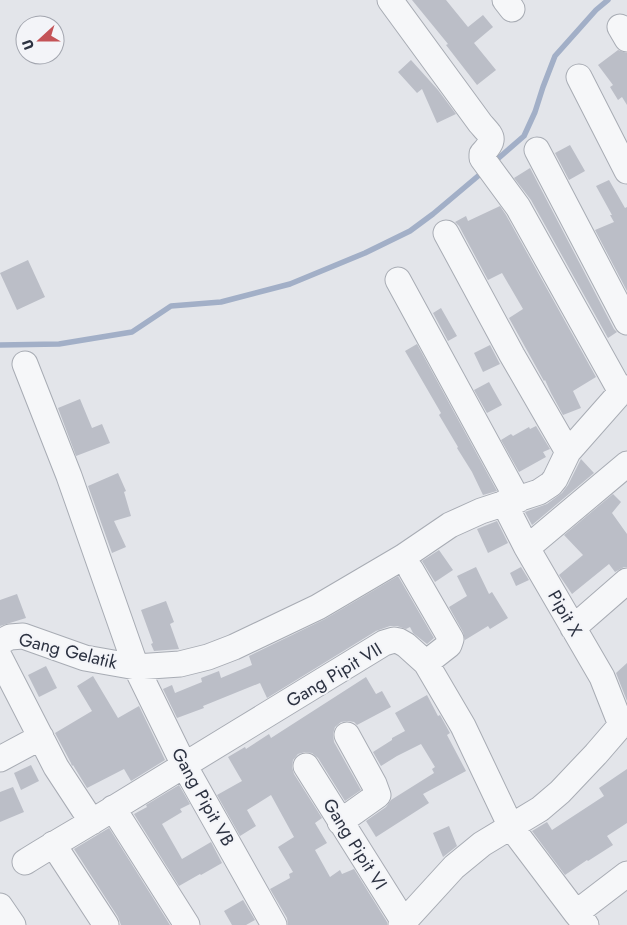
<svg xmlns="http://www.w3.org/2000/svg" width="627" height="925" font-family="Jost,sans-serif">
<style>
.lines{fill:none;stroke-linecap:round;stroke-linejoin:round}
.stream{stroke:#a2afc7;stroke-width:5.5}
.building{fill:#bbbec7}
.minor-casing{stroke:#a8acb4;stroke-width:27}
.minor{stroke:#f6f7f9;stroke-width:25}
.labels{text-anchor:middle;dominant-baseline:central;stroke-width:4;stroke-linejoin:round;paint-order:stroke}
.street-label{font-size:18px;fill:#2c3241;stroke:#f3f4f8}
</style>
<rect width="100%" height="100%" fill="#e3e5ea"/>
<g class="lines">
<!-- stream -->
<path class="stream" d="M493,163L524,136L535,112L543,87L555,56L596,10L608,0
M0,345L59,344L132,332L171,306L221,302L290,284L365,253L410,231L433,214L484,171"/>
</g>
<!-- building -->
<path class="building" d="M412,0H446L468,27L483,15L493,27L474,43L496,70L477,85L446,45L448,44Z
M618,50L627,53V105L622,97L618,100L610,87L613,85L598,65Z
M411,60L438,90L456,114L437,123L422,89L417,93L398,72Z
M570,145L585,171L569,180L555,153Z
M530,168L614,329L617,332L608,338L531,200L514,178Z
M609,180L625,208L627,207V291L595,230L614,222L610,215H612L596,186Z
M500,206L506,215L596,377L573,391L581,408L563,415L551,393L545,380L544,381L509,318L523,309L502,273L488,280L459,226L455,222L466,216L468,221Z
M28,260L45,297L17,310L0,273Z
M441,308L457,336L448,341L433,313Z
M417,344L497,491L483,495L472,472L457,448L458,447L439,415L441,413L405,351Z
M490,345L500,364L483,372L474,353Z
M489,382L502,405L487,413L474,390Z
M80,399L92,428L102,424L110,443L76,456L58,408Z
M536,426L550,449L543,452L546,457L519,472L501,440L511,434L513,436L529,427L530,429Z
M581,459L594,473L532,525L525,512L547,504L562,493L568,485Z
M118,473L126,491L124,492L131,516L114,521L126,547L112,553L88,486Z
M613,494L621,502L612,513L627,534V567H624L615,572L609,564L572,594L559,575L583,555L564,535Z
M497,521L508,543L488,553L477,529Z
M439,550L453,570L435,582L422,561Z
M476,567L489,594L492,592L508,618L490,629L488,626L465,640L463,632L449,607L467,596L457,576Z
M521,567L529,580L516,586L510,573Z
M398,576L434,638L427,644L413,633L410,627L406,629L397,626H390L376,631L267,698L260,683L203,706L204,708L177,718L163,689L172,685L175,693L202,682L201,678L219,671L221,678L252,665L249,656L325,619Z
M17,594L26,618L0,626V600Z
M166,601L174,622L170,624L179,649L154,651L151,644L153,643L141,610Z
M627,663V701L616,673Z
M46,666L57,688L39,697L28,675Z
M93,676L118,718L139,706L165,760L131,781L124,769L87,788L73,765L72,766L71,763L55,733L92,711L77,686Z
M366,677L376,694L382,691L391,707L357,725L354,722L348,721L341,722L335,727L333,734L334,742L361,790L345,801L318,758L312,753L305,752L298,754L293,760L292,767L294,774L322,818L315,823L327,843L315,850L330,877L340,870L342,874L354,869L387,922V925H288L287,918L270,889L290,878L289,874L293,872L278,847L294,837L271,795L247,810L256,826L240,836L217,795L242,781L228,757L245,747L246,749L269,734L271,738Z
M427,695L438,716L440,715L450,733L447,735L466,771L423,794L429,803L376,837L366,821L386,807L391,800L434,773L432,769L435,767L421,744L397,756L381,766L373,752L392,740V738L405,731L395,713Z
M31,765L39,781L21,790L14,773Z
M627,769V823L607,836L613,845L588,861L587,860L565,875L532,831L547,822L552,830L604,796L599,788Z
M179,785L190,804L180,809L182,812L162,824L182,859L211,842L222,863L201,875L200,874L179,886L134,814L147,807L146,805Z
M13,787L24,812L0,822V792Z
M449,826L457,846L443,857L433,833Z
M109,828L170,925H121L118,917L74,849Z
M243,900L255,920L246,925H232L224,911Z"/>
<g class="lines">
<defs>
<path id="minor" d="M390,0L480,123C493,138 496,138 482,154V158L518,207L621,392
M505,0L512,9
M620,27L627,39
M579,77L627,171
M537,150L627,322
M446,233L512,355L568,452
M398,280L518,500
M25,364L69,476L136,667L184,765L274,925
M504,503L527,548L602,677L621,725
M527,548L627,464
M411,570L451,639L449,645L426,663
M573,628L627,581
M0,642L10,637L23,636L85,658L136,667L180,664L208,657L234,647L318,607L403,557L450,525L481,511L539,492L551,484L555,479L568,452L621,392L627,388
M0,658L56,767L92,822
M0,759L41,737
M306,766L404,922
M113,808L187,925
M340,822L378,795L374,784L347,735
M53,844L106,925
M25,862C47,848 70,835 93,821C190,761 287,703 384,643L394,640L399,641L406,645L426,663L463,726L511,827L576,913L586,925
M0,906L13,925
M576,913L627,874
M401,925L454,867L482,844L540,809L560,792L596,754L621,725L627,721"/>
</defs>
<!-- minor casing -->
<use href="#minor" class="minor-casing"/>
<!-- minor -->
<use href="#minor" class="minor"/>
</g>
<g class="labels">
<!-- street labels -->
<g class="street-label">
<text transform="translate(565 613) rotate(60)">Pipit X</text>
<text transform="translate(68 651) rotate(14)">Gang Gelatik</text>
<text transform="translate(334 675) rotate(-31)">Gang Pipit VII</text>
<text transform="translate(203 797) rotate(61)">Gang Pipit VB</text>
<text transform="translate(355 844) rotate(58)">Gang Pipit VI</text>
</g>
</g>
<!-- north arrow -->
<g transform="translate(40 40) rotate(249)"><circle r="24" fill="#f3f4f8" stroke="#a3a6af"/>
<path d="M0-4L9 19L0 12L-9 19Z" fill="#c45357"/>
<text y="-8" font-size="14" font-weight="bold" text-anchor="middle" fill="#2c3241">U</text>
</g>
</svg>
